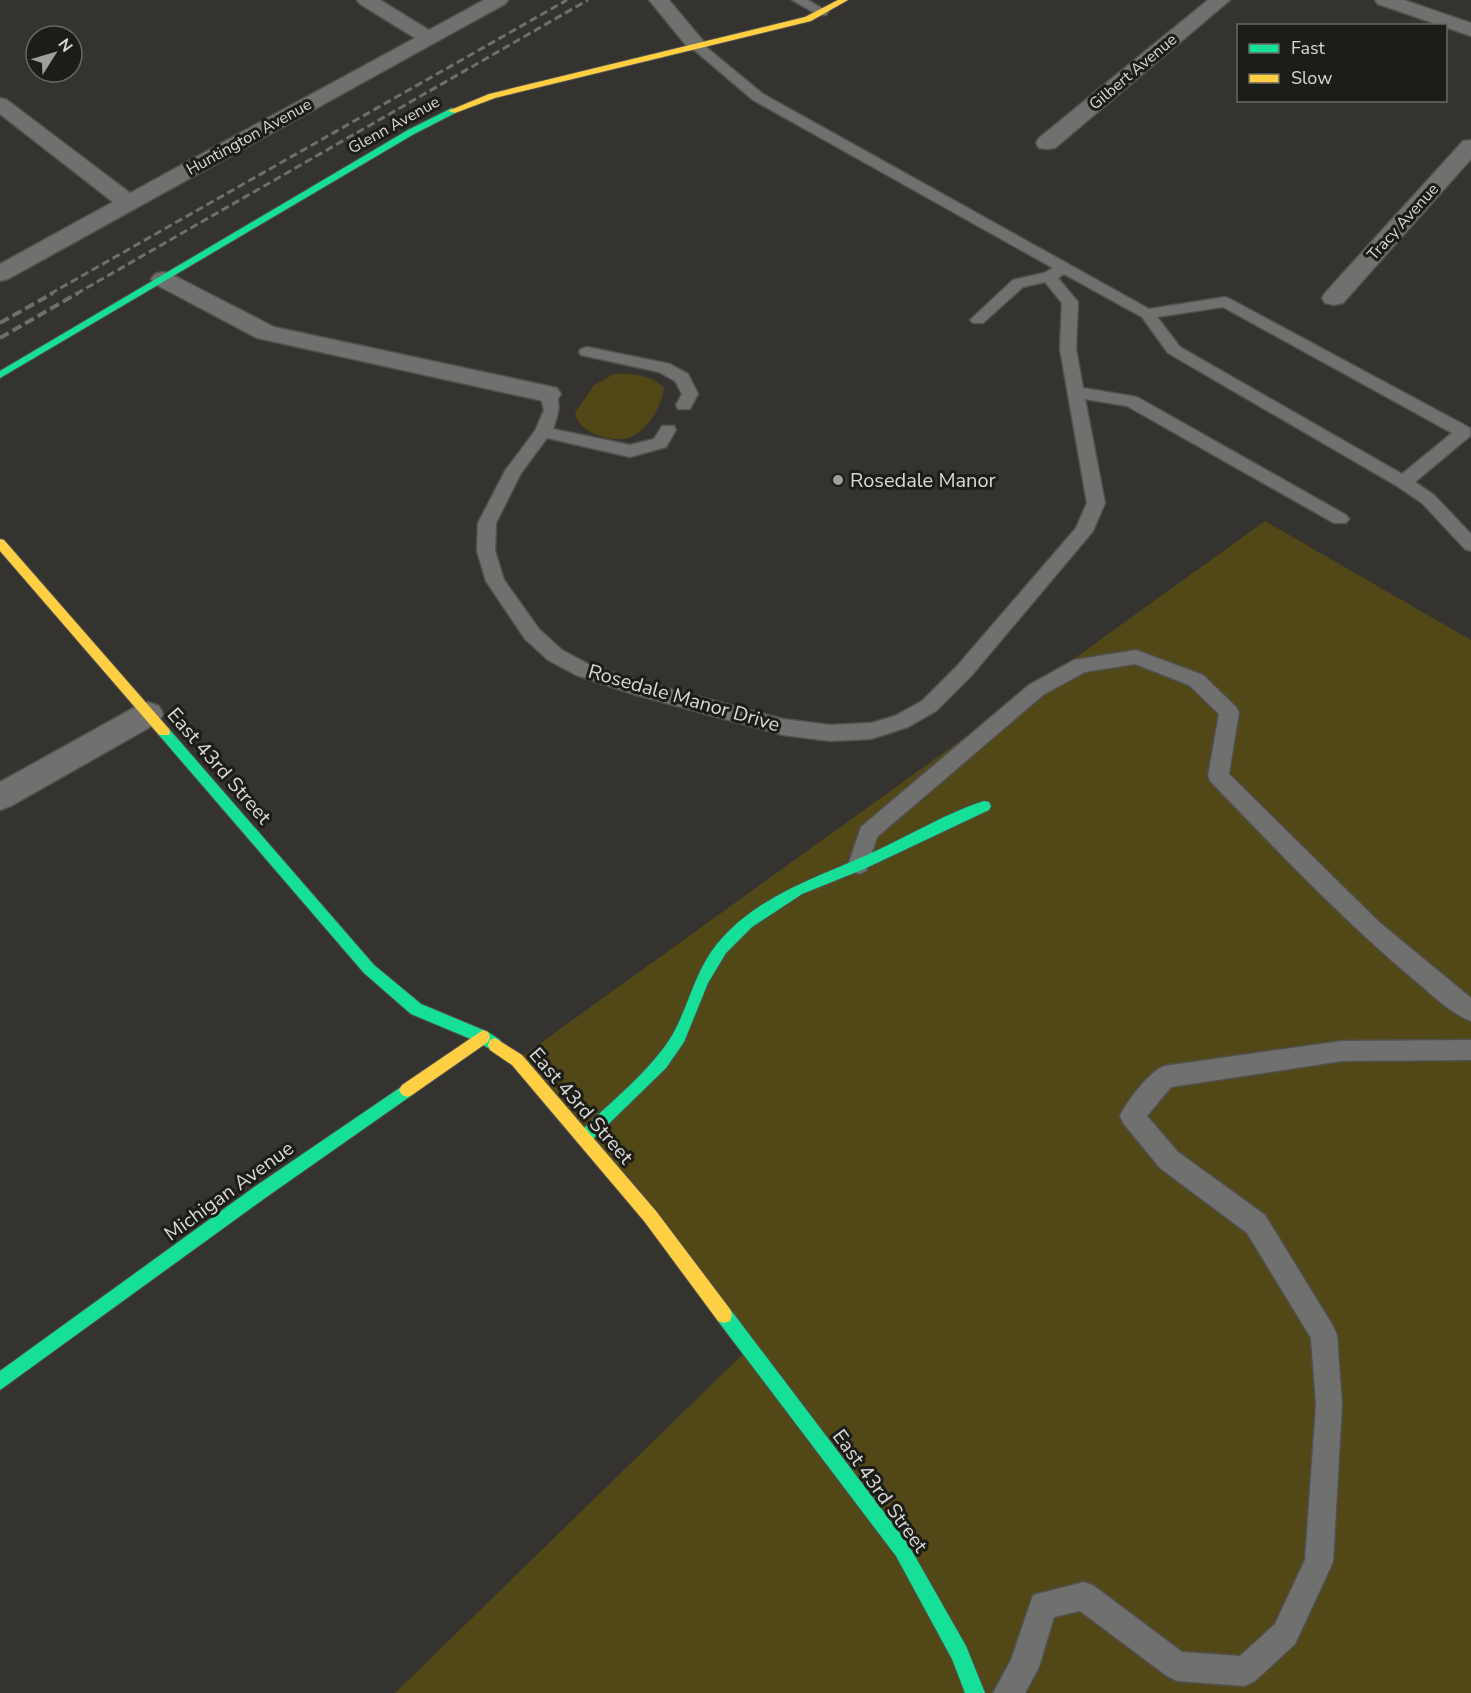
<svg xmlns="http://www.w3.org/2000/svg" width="1471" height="1693" font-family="'Nunito Sans',sans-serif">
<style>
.green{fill:#514717}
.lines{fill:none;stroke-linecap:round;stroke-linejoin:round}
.lane-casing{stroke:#51504e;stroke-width:3}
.street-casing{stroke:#51504e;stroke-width:3}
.fast-casing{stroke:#51504e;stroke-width:2}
.slow-casing{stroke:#51504e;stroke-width:2}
.lane{fill:#70706e;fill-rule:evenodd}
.street{fill:#70706e;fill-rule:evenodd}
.fast{fill:#16e098;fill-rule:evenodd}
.slow{fill:#ffcf43;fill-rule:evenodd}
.rail-far1{stroke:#706e6c;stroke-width:3;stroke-dasharray:8 4;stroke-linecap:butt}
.rail{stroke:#706e6c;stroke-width:4;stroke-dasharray:10 4.5;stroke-linecap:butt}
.poi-dot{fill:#a09f9b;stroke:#1c1c19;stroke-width:2}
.labels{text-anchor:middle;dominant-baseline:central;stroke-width:6;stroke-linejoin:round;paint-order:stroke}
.far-street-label{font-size:16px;fill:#dad9d5;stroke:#1c1c19}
.poi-label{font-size:20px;fill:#dad9d5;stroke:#1c1c19;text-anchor:start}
.street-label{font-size:20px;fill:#dad9d5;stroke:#1c1c19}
</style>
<rect width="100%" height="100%" fill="#343330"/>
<!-- green -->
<path class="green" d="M614,374C629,373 653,375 664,388C662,405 650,426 635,435C618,446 578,434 575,413L594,385Z
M1265,521L1471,640V1693H395L749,1348L517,1060Z"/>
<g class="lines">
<defs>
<path id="lane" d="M792,0H808L828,12L826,15H818Z
M697,42L701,43L763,94L1149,309L1225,297L1230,299L1470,428V436L1415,482L1434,495L1471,534V551L1465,549L1422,503L1397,486L1168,353L1142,317L1064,274L1058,278L1078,302L1076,349L1083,388L1137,397L1346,515L1349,519L1346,523H1334L1127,406L1085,399L1105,503L1093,531L972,675L936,711L908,727L871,739L830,741L783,735L633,694L576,675L548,660L525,639L486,581L477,551L478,523L505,471L535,431L544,410L540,394L542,390H554C562,405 558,414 553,429L630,445L654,439L662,426H674L676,430L666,447L630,457L547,438L521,473L496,523L495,551L504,580L539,629L562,650L590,665L635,680L783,719L830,725L871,723L895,716L922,701L958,665L1076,528L1087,503L1060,349L1062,303L1045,282L1023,287L983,323H973L970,320L1013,280L1044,273L1053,268L753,100L693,49L691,46L693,43ZM1223,307L1452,433L1402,474L1180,347L1157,317Z
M587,347L670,364L688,374L698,394L690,409H678L676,405L682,394L675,381L659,372L581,355L579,352L581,349Z
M1136,650L1203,675L1236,707L1239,712L1229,774L1379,922L1471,998V1021C1449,1013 1430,992 1412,978C1340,917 1276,849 1211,782L1208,776L1219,714L1189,685L1135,664L1085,672L1043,695L877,837L866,871L859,874L852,871L848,865L861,827L1029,685L1074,660Z
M1471,1040V1060L1342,1061L1171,1087L1147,1116L1178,1152L1265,1215L1333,1326L1337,1335L1342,1405L1333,1562L1295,1644L1255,1681L1245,1686L1177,1681L1167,1676L1080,1611L1054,1617L1039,1667L1025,1693H993L1011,1660L1033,1595L1084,1582L1094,1586L1182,1652L1240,1656L1275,1624L1305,1560L1316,1405L1311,1338L1247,1233L1160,1168L1124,1124L1120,1116C1127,1101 1149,1072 1164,1066L1342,1041Z"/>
<path id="street" d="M357,0H380L429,30L484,0H508L505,4L436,42L8,279L0,281V264L113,202L0,114V98L7,100L130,193L415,38L360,4Z
M649,0H669L704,42L707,46L704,50H690Z
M1208,0H1230L1055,148L1047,149L1039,148L1036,143L1039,138Z
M1375,0H1404L1471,23V36L1378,4Z
M1471,140V159L1343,303L1334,305L1325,303L1322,298L1325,293L1463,141Z
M163,272L171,274L274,327L548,386L557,388L561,394L557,400L548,402L257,338L155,284L151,279L155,274Z
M148,702L159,706L163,714L159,722L11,806L0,810V782L137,706Z"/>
<path id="fast" d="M452,108L456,111L455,113L414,134L0,378V371L408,130Z
M164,727L169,729L374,965L421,1004L488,1032L500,1040L502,1045L500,1050L495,1052L478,1042L411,1014L364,973L159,735L158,732Z
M984,801L989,802L991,806L989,810L864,869L802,894L752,927L726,953L708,983L684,1042L666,1068L589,1143L584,1145L579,1143L576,1138L579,1133C609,1103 651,1071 673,1034C689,1005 695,971 717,944C759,893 823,876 880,849C914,833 949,812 984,801Z
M407,1083L412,1085L415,1090L412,1095L265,1198L0,1390V1371L253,1188Z
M724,1307L730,1309L908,1544L966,1646L985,1693H965L952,1659L896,1556L718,1321L716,1315L718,1309Z"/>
<path id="slow" d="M838,0H848L811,21L495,98L455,113L448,111L489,94L805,17Z
M0,539L4,540L169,729L170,732L169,735H159L0,551Z
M483,1030L488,1032L490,1037L488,1042L412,1095L407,1097L402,1095L399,1090L402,1085Z
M495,1038L522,1055L656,1211L730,1309L732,1315L730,1321L724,1323L718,1321L644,1221L512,1065L490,1050L488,1045L490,1040Z"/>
</defs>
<!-- lane casing -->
<use href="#lane" class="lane-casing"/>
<!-- street casing -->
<use href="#street" class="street-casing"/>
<!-- fast casing -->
<use href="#fast" class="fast-casing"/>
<!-- slow casing -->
<use href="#slow" class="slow-casing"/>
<!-- lane -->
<use href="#lane" class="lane"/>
<!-- street -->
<use href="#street" class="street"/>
<!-- fast -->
<use href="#fast" class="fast"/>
<!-- slow -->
<use href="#slow" class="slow"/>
<!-- rail-far1 -->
<path class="rail-far1" d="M50,294L567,0
M76,294L588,0"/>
<!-- rail -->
<path class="rail" d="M0,323L53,293
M0,338L78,293"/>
</g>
<!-- markers -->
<circle class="poi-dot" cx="838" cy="480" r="6"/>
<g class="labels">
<!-- far-street labels -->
<g class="far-street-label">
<text transform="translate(1133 72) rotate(-40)">Gilbert Avenue</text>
<text transform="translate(394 125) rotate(-29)">Glenn Avenue</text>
<text transform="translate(249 137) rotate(-29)">Huntington Avenue</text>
<text transform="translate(1403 222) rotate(-48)">Tracy Avenue</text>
</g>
<!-- poi labels -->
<g class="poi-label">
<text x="850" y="480">Rosedale Manor</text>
</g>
<!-- street labels -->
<g class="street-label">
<text transform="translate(684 698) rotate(16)">Rosedale Manor Drive</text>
<text transform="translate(219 766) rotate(49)">East 43rd Street</text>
<text transform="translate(581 1106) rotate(49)">East 43rd Street</text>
<text transform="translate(229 1191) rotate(-36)">Michigan Avenue</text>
<text transform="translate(880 1491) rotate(54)">East 43rd Street</text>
</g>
</g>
<!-- legend -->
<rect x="1237" y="24" width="210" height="78" fill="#1c1c19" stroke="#686864" stroke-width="1.5"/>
<rect x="1249" y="44" width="30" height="9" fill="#16e098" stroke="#686864" stroke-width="1.5"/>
<text x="1291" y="54" font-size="18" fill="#dad9d5">Fast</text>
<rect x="1249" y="74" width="30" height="9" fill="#ffcf43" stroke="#686864" stroke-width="1.5"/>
<text x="1291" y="84" font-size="18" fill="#dad9d5">Slow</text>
<!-- north arrow -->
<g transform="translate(54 54) rotate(53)"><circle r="28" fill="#1c1c19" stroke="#686864" stroke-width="1.5"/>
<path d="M0-4.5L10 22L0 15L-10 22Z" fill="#a09f9b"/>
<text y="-9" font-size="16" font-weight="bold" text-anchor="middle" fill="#dad9d5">N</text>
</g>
</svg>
